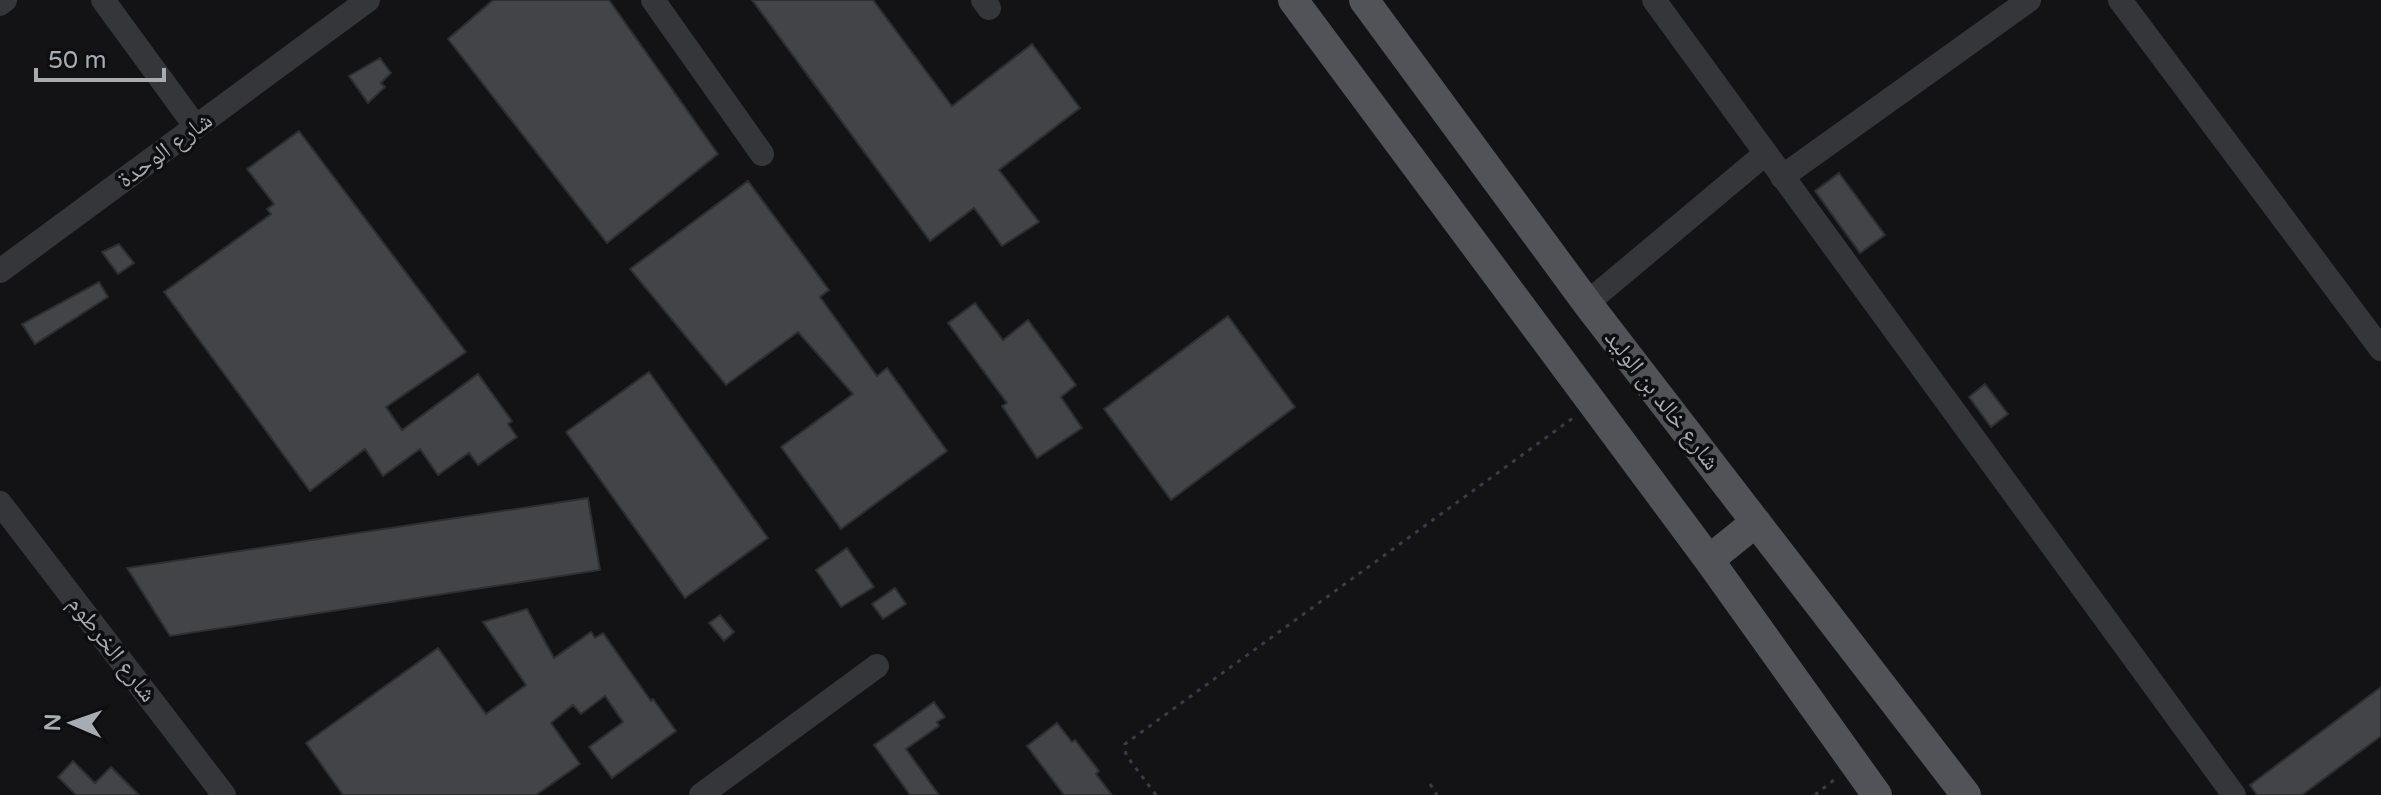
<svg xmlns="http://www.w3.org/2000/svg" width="2381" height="795" font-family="'Varela Round','Noto Naskh Arabic',sans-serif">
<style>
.building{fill:#424447;stroke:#2d2e30;stroke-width:2}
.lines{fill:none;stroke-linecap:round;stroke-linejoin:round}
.path{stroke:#3b3d40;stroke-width:3;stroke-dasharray:4 6;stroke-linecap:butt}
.minor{stroke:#353639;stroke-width:24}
.major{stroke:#515358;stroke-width:30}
.labels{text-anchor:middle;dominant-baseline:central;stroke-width:7;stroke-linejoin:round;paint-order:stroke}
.street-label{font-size:24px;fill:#a7acb3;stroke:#0e0e10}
</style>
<rect width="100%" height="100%" fill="#131315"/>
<!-- building -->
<path class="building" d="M493,0H609L718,154L607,243L448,39Z
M752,0H873L952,106L1032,44L1080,108L999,170L1039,222L1002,246L974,208L930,241Z
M380,58L391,73L381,83L385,87L368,103L349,76Z
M299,131L466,352L386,407L402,430L478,374L512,421L508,424L517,437L478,465L469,453L438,475L420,449L383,476L365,449L310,491L164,292L271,214L267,209L274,204L247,169Z
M1839,173L1885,235L1860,253L1815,191Z
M748,181L829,290L820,297L877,376L887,368L947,451L841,529L781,447L853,394L798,332L726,385L630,269Z
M119,244L134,263L118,274L102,252Z
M99,282L108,297L35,344L22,324Z
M975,303L1003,340L1028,320L1076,385L1061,397L1082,428L1037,458L1002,406L1007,403L948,323Z
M1228,316L1295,407L1171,500L1104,409Z
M649,372L768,538L685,598L566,432Z
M1985,384L2008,414L1991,427L1969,397Z
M588,498L600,570L170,636L127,568Z
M847,548L874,587L841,607L816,570Z
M895,588L906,604L883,619L872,604Z
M527,609L554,658L591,632L595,638L603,633L651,701L653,699L676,731L612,778L589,747L623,722L605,696L581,714L573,705L551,723L580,764L536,795H343L306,743L438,648L486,714L526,685L483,622Z
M720,615L734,632L724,641L709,623Z
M2381,687V736L2302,795H2257L2250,785Z
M934,702L945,717L937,722L939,726L906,749L939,795H910L874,745Z
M1057,723L1072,742L1075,740L1099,771L1096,774L1112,795H1064L1027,746Z
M73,761L95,783L111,767L139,795H76L58,777Z"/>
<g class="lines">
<!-- path -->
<path class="path" d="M1430,784L1437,795
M1156,795L1126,755L1125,744L1573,418
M1815,795L1835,779"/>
<!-- minor -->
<path class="minor" d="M103,0L196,127
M653,0L762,154
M983,0L989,8
M1654,0L2234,795
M2120,0L2381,349
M0,4L5,0
M1782,177L2029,0
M0,271L368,0
M1587,303L1765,154
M0,503L224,795
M701,795L877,666"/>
<!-- major -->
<path class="major" d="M1293,0L1709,560L1877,795
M1364,0L1587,303L1966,795
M1709,560L1756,522"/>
</g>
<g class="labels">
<!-- street labels -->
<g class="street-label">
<text transform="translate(165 150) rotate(-36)">شارع الوحدة</text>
<text transform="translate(1662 400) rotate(52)">شارع خالد بن الوليد</text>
<text transform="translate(112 649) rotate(52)">شارع الخرطوم</text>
</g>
</g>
<!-- north arrow -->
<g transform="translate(72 723) rotate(272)" stroke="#0e0e10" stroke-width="6" paint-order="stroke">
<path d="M0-6L14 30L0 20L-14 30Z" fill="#a7acb3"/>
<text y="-12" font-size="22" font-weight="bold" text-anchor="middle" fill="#a7acb3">N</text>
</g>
<!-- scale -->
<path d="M36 68v12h128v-12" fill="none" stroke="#a7acb3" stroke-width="4"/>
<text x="48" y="68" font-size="24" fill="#a7acb3" stroke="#0e0e10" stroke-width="6" paint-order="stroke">50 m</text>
</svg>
